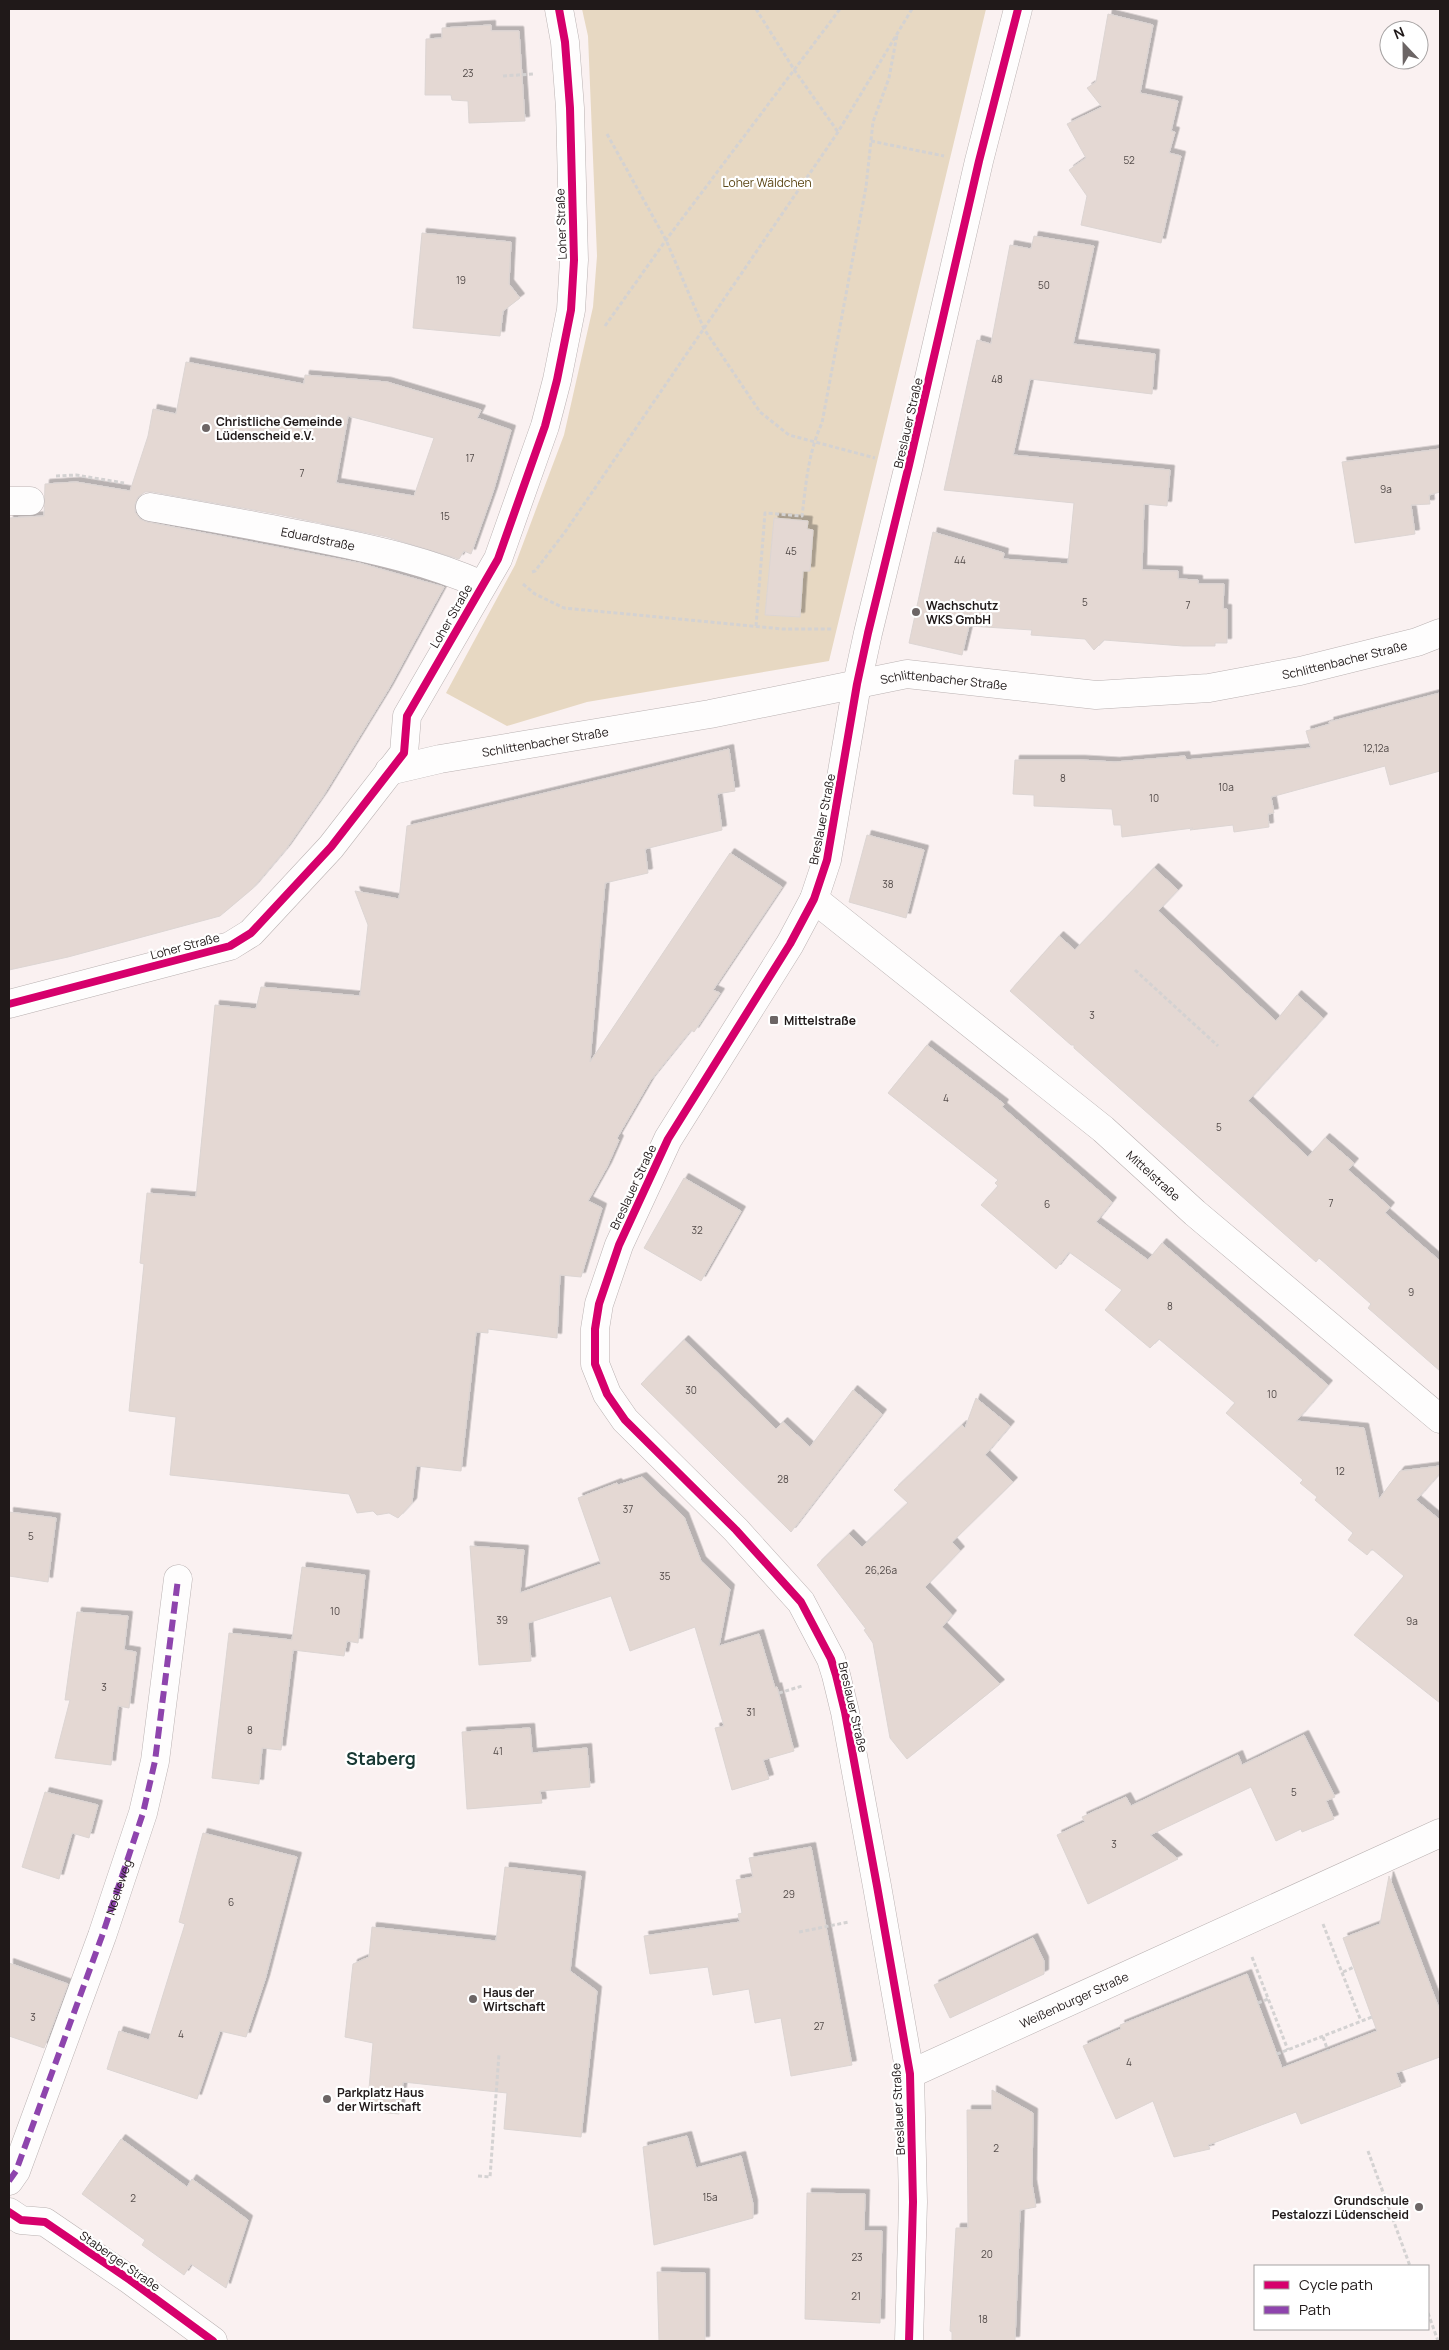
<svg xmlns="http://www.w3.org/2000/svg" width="1449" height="2350" font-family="Manrope,sans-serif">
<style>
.green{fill:#e7d8c2}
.building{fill:#e4d8d3;stroke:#dcd5d3;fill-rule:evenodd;filter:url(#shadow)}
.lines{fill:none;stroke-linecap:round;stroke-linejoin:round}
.street-casing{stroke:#bab2b2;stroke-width:29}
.path{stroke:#d4d2d2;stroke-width:3;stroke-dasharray:4 2.5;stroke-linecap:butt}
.street{stroke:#fefdfd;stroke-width:28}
.quiet{stroke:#8e44ad;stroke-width:6;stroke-dasharray:12 6;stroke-linecap:butt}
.cycleway-casing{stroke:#fff;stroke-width:11}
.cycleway{stroke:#d6006c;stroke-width:8}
.poi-dot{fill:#6c6565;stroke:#fff;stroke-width:2}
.labels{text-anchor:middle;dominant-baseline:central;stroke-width:4.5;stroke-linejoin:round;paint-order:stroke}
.number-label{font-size:10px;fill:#544c4a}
.park-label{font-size:12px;fill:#5b4615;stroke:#fff}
.street-label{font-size:12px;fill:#201919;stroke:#fff}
.poi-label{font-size:12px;font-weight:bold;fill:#201919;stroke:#fff;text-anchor:start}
.district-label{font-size:18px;font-weight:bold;fill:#173833;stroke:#fff}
</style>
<defs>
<filter id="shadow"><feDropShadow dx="4.5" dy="-4.5" stdDeviation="0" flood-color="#0004"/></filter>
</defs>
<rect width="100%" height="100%" fill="#faf1f1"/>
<!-- green -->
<path class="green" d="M582,9H986L829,661L587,702L507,726L446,693L515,565L564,435L593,307L597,256L588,36Z"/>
<!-- building -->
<path class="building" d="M1108,14L1153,25L1140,93L1178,101L1171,131L1175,132L1169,153L1181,156L1161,243L1081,225L1087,196L1069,170L1086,158L1067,124L1102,107L1087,88L1096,82Z
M491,25V31H519L525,121L469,123L468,101L452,100L451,95H425L426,39L442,38V28Z
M422,233L511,242L509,284L520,298L503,311L500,336L413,328Z
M1034,236L1094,246L1073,344L1155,354L1152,394L1030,379L1013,455L1170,470L1167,506L1144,504L1142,570L1178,571V579L1198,580V584H1224L1223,609H1227V643H1215V646H1183L1104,640L1094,650L1085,639L1031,635L1032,630L969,626L962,655L909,643L933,532L1004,553L1003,559L1068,564L1074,503L944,490L977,340L991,344L1010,245L1031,249Z
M186,362L304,384L305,375L387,382L481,410L477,418L511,430L493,492L471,554L464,551L459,559L387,537L282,515L153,492H145L138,497L135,504V512L140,519L147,522L359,563L444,587L388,690L323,796L286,849L252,889L220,916L68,957L9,970V518L44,516L45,484L76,482L130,491L148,436L153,409L176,414ZM348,416L434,438L414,496L336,483Z
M1440,449V492L1429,495L1430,504L1411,505L1415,534L1355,543L1342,462Z
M774,518L808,521L807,529L813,530L810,571H803L800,617L765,615Z
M1440,693V771L1390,785L1385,766L1271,797L1274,813L1268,814L1269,827L1234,832L1233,825L1190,830L1193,828L1122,837L1121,825H1114L1112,809L1034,806V795L1013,794L1015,760H1081L1115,762L1185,756L1186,760L1311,748L1306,731L1330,724L1329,722Z
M729,749L735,791L717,794L722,830L645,849L648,873L605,883L590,1062L730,853L782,887L713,990L720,993L694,1032L691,1030L650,1081L617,1138L619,1140L607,1167L588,1201L602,1208L581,1277L560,1275L557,1338L488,1329V1333L476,1332L461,1471L416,1466L412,1503L398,1518L389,1513L377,1515L373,1511L357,1513L349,1494L170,1475L176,1417L129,1411L144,1264L140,1263L147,1193L196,1197L215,1005L256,1009L261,987L360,996L368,925L355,891L399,899L407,826Z
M867,835L924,850L906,918L849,902Z
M1154,868L1178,890L1158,911L1276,1021L1297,995L1323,1018L1248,1101L1308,1157L1325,1138L1354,1163L1348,1170L1390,1207L1385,1213L1440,1261V1371L1368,1308L1371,1304L1319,1258L1316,1262L1074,1048V1045H1071L1010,991L1059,936L1075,950Z
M927,1045L1004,1104L1002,1107L1112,1202L1096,1222L1148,1260L1162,1243L1328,1385L1296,1421L1364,1428L1379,1499L1400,1471L1440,1466V1473L1416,1500L1440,1520V1703L1354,1635L1404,1576L1372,1549L1367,1555L1348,1540L1353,1533L1315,1500L1317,1497L1300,1483L1303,1480L1226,1413L1235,1403L1159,1339L1150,1348L1105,1310L1122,1290L1069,1252L1056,1269L981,1205L998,1186L995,1183L998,1180L888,1093Z
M684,1178L741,1211L701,1281L644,1248Z
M684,1340L776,1429L783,1422L810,1447L853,1390L882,1414L791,1532L641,1384Z
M976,1398L1010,1426L985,1455L1013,1482L952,1542L960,1551L925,1587L952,1615L942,1627L1000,1684L907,1759L890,1738L873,1643L864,1630L866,1629L817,1565L849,1534L862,1547L908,1503L894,1490L962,1425L965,1428Z
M642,1477L684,1517L701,1561L730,1589L719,1646L759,1634L775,1688L777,1687L794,1751L763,1760L769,1779L732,1790L715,1728L724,1726L695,1627L630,1651L611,1596L528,1623L531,1661L479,1665L470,1546L524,1550L520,1593L601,1564L578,1498L617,1483L618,1485Z
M9,1512L56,1518L48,1582L9,1576Z
M302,1567L365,1575L358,1643L347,1641L344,1656L293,1650L281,1750L262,1748L259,1784L212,1778L229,1633L292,1640Z
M77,1612L128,1616L124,1650L136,1652L129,1708L118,1706L111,1765L55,1758L70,1700H65Z
M530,1728L532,1753L587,1748L590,1787L540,1791L542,1803L467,1809L462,1732Z
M1304,1735L1335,1797L1326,1801L1334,1819L1302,1832L1301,1829L1276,1841L1251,1787L1150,1835L1178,1859L1088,1904L1057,1835L1085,1822L1082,1817L1126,1797L1131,1806L1238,1755L1242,1765Z
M45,1792L98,1805L89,1838L72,1833L59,1879L22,1867Z
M203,1833L297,1857L265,1980L246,2037L220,2031L197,2099L107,2069L119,2031L149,2040L185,1924L179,1922Z
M811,1847L852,2065L791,2076L781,2018L755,2023L749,1989L713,1995L708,1967L650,1974L644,1936L740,1922L738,1914L742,1913L736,1880L753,1877L749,1858Z
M505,1867L581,1876L570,1971L597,1991L581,2137L504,2129L507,2093L403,2082L399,2114L367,2111L373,2043L345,2037L353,1964L369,1957L372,1927L496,1941Z
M1389,1876L1440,2011V2057L1396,2073L1401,2086L1301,2124L1296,2112L1208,2145L1210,2149L1174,2157L1153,2101L1116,2119L1083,2046L1121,2029L1120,2025L1247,1974L1282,2068L1377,2031L1343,1938L1380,1924Z
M1033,1938L1044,1961V1974L950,2018L934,1985Z
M9,1963L68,1984L44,2048L9,2036Z
M992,2090L1033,2113L1032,2184L1036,2207L1020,2210L1015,2341H952V2332L950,2331L956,2228H968L967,2110H992Z
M687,2136L696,2168L741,2156L753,2204V2218L654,2245L643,2147Z
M121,2139L187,2187L192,2179L248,2220L226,2288L191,2264L184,2275L142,2245L145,2240L82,2194Z
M807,2193L865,2194L864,2231H882L880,2323L805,2319Z
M657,2272L705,2273V2341H659Z"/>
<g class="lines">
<defs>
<g id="street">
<path d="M9,501H30"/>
<path id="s1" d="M150,507C207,517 265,527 322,539C377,550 430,562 482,585"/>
<path id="s2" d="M389,771L440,759L710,714L907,674L1096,695L1209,688L1300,671L1417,642L1440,633"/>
<path id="s3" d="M814,899L1103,1129L1195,1213L1440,1419"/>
<path d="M9,1004L230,946L251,933L331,847L404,753L407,716L498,559L545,426L557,380L571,310L574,260L570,108L565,42L559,9"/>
<path id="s4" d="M910,2074L1440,1833"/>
<path d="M9,2181L16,2171L102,1936L143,1813L155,1761L178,1579"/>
<path d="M9,2212L21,2220L45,2222L130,2280L213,2341"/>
<path d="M909,2341L913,2202L910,2074L877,1886L845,1712L836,1675L831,1659L801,1602L736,1530L625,1420L607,1394L595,1364V1329L599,1304L619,1245L668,1139L790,944L814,899L827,860L857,684L868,633L909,465L979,161L1018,9"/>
</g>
</defs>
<!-- street casing -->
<use href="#street" class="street-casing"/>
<!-- path -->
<path class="path" d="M756,9L795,71L838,132
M503,76L533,74
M607,134L666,240L704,329L760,412L789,435L875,458
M871,141L944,156
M605,326L666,240L840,9
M56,476L76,475L124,483
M532,572L535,571L565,532L838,132L912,9
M523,584L535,594L564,608L783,629H832
M756,626L765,513L802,516C806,484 808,453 822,423L866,187L873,122L889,78L897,35
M1135,970L1218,1046
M779,1693L802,1686
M1323,1924L1361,2021
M799,1932L849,1922
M1252,1957L1288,2050
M1343,1972L1354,1967
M1258,2003L1268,1999
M1323,2037L1328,2051
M1277,2054L1372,2017
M1368,2151L1410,2266
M478,2176L490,2177L499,2054
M1428,2313L1438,2341"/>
<!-- street -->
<use href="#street" class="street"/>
<!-- quiet -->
<path class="quiet" id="s5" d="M9,2181L16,2171L102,1936L143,1813L155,1761L178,1579"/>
<defs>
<path id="cycleway" d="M9,1004L230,946L251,933L331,847L404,753L407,716L498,559L545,426L557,380L571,310L574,260L570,108L565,42L559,9
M9,2212L21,2220L45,2222L130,2280L213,2341
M909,2341L913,2202L910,2074L877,1886L845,1712L836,1675L831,1659L801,1602L736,1530L625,1420L607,1394L595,1364V1329L599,1304L619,1245L668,1139L790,944L814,899L827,860L857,684L868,633L909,465L979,161L1018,9"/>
</defs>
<!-- cycleway casing -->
<use href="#cycleway" class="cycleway-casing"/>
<!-- cycleway -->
<use href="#cycleway" class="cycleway"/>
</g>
<!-- markers -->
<g class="poi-dot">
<circle cx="206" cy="428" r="5"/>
<circle cx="916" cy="612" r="5"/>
<rect x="769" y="1015" width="10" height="10" rx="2.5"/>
<circle cx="473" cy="1999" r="5"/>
<circle cx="327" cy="2099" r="5"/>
<circle cx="1419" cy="2207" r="5"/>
</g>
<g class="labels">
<!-- number labels -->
<g class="number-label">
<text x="468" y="73">23</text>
<text x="1129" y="160">52</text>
<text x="461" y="280">19</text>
<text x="1044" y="285">50</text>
<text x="997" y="379">48</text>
<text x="470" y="458">17</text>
<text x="302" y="473">7</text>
<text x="1386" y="489">9a</text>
<text x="445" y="516">15</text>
<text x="791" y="551">45</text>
<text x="960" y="560">44</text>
<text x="1085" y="602">5</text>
<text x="1188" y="605">7</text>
<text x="1376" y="748">12,12a</text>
<text x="1063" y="778">8</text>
<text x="1226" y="787">10a</text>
<text x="1154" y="798">10</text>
<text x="888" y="884">38</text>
<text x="1092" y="1015">3</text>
<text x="946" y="1098">4</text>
<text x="1219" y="1127">5</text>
<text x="1331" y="1203">7</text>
<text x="1047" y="1204">6</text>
<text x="697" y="1230">32</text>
<text x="1411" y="1292">9</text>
<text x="1170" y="1306">8</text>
<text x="691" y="1390">30</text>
<text x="1272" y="1394">10</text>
<text x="1340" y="1471">12</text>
<text x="783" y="1479">28</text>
<text x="628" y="1509">37</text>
<text x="31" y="1536">5</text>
<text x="881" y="1570">26,26a</text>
<text x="665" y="1576">35</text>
<text x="335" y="1611">10</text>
<text x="502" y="1620">39</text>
<text x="1412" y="1621">9a</text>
<text x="104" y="1687">3</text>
<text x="751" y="1712">31</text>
<text x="250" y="1730">8</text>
<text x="498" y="1751">41</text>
<text x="1294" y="1792">5</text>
<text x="1114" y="1844">3</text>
<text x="789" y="1894">29</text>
<text x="231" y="1902">6</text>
<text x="33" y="2017">3</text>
<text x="819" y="2026">27</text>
<text x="181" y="2034">4</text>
<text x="1129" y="2062">4</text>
<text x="996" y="2148">2</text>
<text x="710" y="2197">15a</text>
<text x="133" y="2198">2</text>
<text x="987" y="2254">20</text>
<text x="857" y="2257">23</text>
<text x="856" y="2296">21</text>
<text x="983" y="2319">18</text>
</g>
<!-- park labels -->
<g class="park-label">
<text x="767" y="182">Loher Wäldchen</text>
</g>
<!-- street labels -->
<g class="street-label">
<text transform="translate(561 224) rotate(-92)">Loher Straße</text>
<text transform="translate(908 423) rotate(-77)">Breslauer Straße</text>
<text stroke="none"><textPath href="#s1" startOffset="171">Eduardstraße</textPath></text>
<text transform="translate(451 616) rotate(-60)">Loher Straße</text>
<text stroke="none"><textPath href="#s2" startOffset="969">Schlittenbacher Straße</textPath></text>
<text stroke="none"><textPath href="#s2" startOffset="564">Schlittenbacher Straße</textPath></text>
<text stroke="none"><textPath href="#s2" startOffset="159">Schlittenbacher Straße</textPath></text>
<text transform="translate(822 819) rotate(-79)">Breslauer Straße</text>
<text transform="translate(185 946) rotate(-15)">Loher Straße</text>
<text stroke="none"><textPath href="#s3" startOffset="438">Mittelstraße</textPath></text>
<text transform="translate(633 1187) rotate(-65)">Breslauer Straße</text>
<text transform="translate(853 1707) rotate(77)">Breslauer Straße</text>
<text stroke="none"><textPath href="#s5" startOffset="314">Noelleweg</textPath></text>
<text stroke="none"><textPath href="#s4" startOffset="180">Weißenburger Straße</textPath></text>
<text transform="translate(898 2109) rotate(-93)">Breslauer Straße</text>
<text transform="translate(120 2261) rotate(35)">Staberger Straße</text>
</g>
<!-- poi labels -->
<g class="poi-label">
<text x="216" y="421">Christliche Gemeinde<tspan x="216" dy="14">Lüdenscheid e.V.</tspan></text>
<text x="926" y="605">Wachschutz<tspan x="926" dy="14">WKS GmbH</tspan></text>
<text x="784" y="1020">Mittelstraße</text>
<text x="483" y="1992">Haus der<tspan x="483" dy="14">Wirtschaft</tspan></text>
<text x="337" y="2092">Parkplatz Haus<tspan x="337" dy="14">der Wirtschaft</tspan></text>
<text x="1409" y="2200" text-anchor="end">Grundschule<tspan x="1409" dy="14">Pestalozzi Lüdenscheid</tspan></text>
</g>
<!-- district labels -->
<g class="district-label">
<text x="381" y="1758">Staberg</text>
</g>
</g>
<!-- border -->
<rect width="1449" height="2350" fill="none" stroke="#201919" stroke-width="20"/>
<!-- legend -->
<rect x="1254" y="2265" width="175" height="65" fill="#ffffff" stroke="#a6a3a3"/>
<rect x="1264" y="2281" width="25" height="8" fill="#d6006c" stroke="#a6a3a3"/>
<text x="1299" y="2290" font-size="15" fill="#201919">Cycle path</text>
<rect x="1264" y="2306" width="25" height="8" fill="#8e44ad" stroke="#a6a3a3"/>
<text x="1299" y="2315" font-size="15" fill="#201919">Path</text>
<!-- north arrow -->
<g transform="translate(1404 45) rotate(338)"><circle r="24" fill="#ffffff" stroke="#a6a3a3"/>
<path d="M0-4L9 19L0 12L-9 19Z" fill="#6c6565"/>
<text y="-8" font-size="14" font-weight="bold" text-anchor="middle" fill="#201919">N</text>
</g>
</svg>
